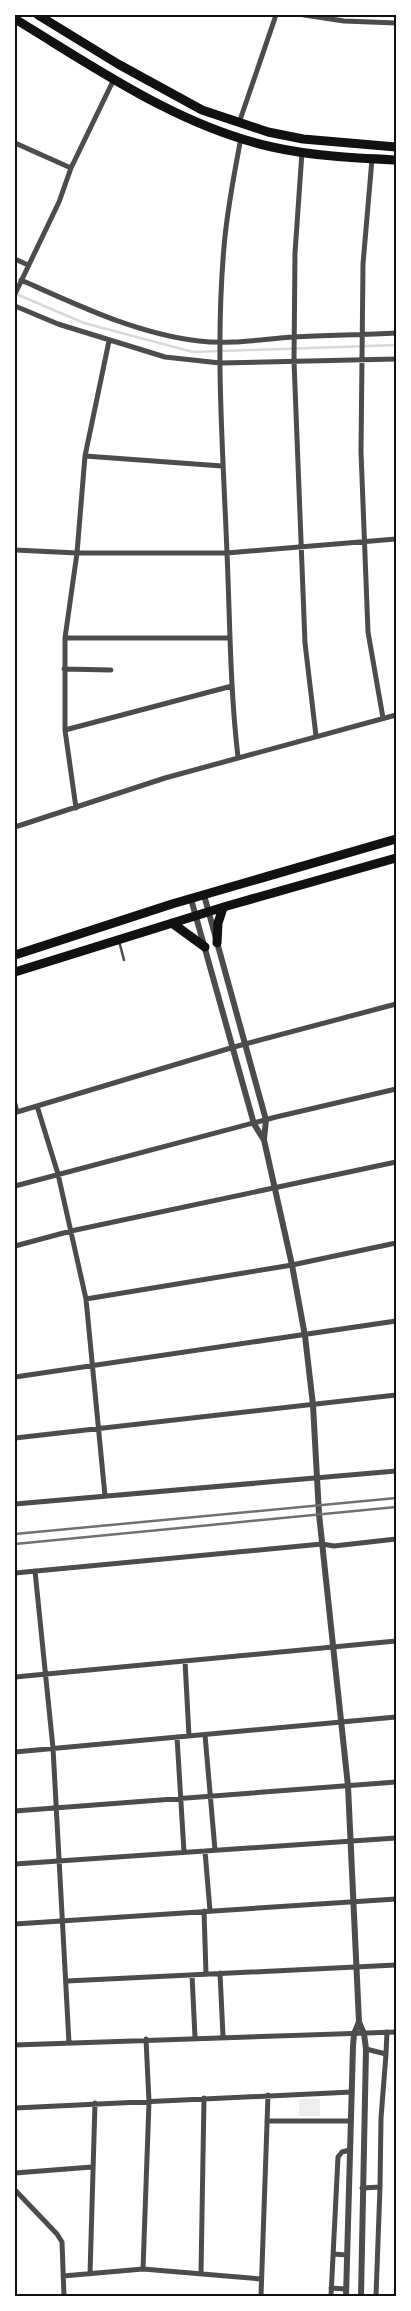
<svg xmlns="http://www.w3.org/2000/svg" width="411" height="2311" viewBox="0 0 411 2311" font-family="'Fira Sans Condensed',sans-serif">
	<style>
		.green { fill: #eee }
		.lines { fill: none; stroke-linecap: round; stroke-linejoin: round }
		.stream { stroke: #d9d9d9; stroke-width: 2.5 }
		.service { stroke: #4c4c4c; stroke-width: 2.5 }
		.minor { stroke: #4c4c4c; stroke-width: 5 }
		.tertiary { stroke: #4c4c4c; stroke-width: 6 }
		.trunk { stroke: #111; stroke-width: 9 }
		.rail { stroke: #707070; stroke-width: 2.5 }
		.neatline { fill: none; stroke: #111; stroke-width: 2 }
	</style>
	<rect width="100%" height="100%" fill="#fff"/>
	<path class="green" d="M299,2099H320V2116H299Z"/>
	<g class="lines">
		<path class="stream" d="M16,294L84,323L193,352L396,345"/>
		<path class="service" d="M119,941L124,960"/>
		<path class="minor" d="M304,15L344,21L396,23
			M239,123L276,15
			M15,143L71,168
			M302,152L295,253L294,361L305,643L316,736
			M372,159L363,264L361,452L368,632L383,718
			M15,259L28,265
			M21,280C77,305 137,334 199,341C230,345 263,339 294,337C328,335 362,335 396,333
			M15,294L59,202L71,168L114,79
			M15,306L58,324L165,357L220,363L396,359
			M85,456L222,466
			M15,550L77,553H227L396,539
			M65,638H230
			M64,669L111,670
			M65,730L232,686
			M238,757C230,689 230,621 227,553C223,451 215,349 224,247C227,210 234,174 241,138
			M76,808L65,730V638L77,553L85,456L109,341
			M15,827L165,778L396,715
			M15,1104L17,1112L37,1106L58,1174L86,1299L105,1496
			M37,1106L234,1047L396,1004
			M15,1186L276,1117L396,1089
			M15,1246L71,1231L396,1162
			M86,1299L292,1265L396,1243
			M15,1377L396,1321
			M15,1438L396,1395
			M15,1504L396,1471
			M35,1571L53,1748L69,2043
			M15,1573L322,1544L334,1546L396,1539
			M185,1661L189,1736
			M15,1677L396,1641
			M205,1735L215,1850
			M177,1737L184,1852
			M15,1752L396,1717
			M15,1811L396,1782
			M205,1851L210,1911
			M15,1864L396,1838
			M204,1911L206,1974
			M15,1924L396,1899
			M220,1973L223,2036
			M192,1975L195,2037
			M67,1981L396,1965
			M15,2045L396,2032
			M386,2054L387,2032
			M15,2108L352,2092
			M267,2121H351
			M15,2173L92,2167
			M362,2188L380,2187L381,2118L386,2054L366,2049
			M15,2190L57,2234L62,2242L64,2296
			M333,2254L347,2255
			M143,2269L149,2102L146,2039
			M201,2273L204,2098
			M90,2274L95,2103
			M63,2276L143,2269L261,2279
			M331,2288L346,2289
			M261,2296L268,2095
			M331,2296L338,2157L342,2152L350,2150
			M376,2296L380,2187"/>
		<path class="tertiary" d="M204,895L266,1120L264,1139
			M191,899L254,1124L264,1140L292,1265L305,1336L313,1405L319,1514L348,1786L359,2022L364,2034L366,2049L361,2296
			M346,2296L353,2046L354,2034L359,2022"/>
		<path class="trunk" d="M38,15L118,64L202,110L268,132L303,139L396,147
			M15,19C96,68 178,126 272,147C312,156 355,158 396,160
			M172,923L205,947
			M217,943L218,923L223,908
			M15,955L172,904L396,839
			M15,972L227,906L396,858"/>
		<path class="rail" d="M15,1534L396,1498
			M15,1544L396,1507"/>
	</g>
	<rect width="411" height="2311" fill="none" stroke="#ffffff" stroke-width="32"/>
	<rect x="16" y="16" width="379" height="2279" class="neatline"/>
</svg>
